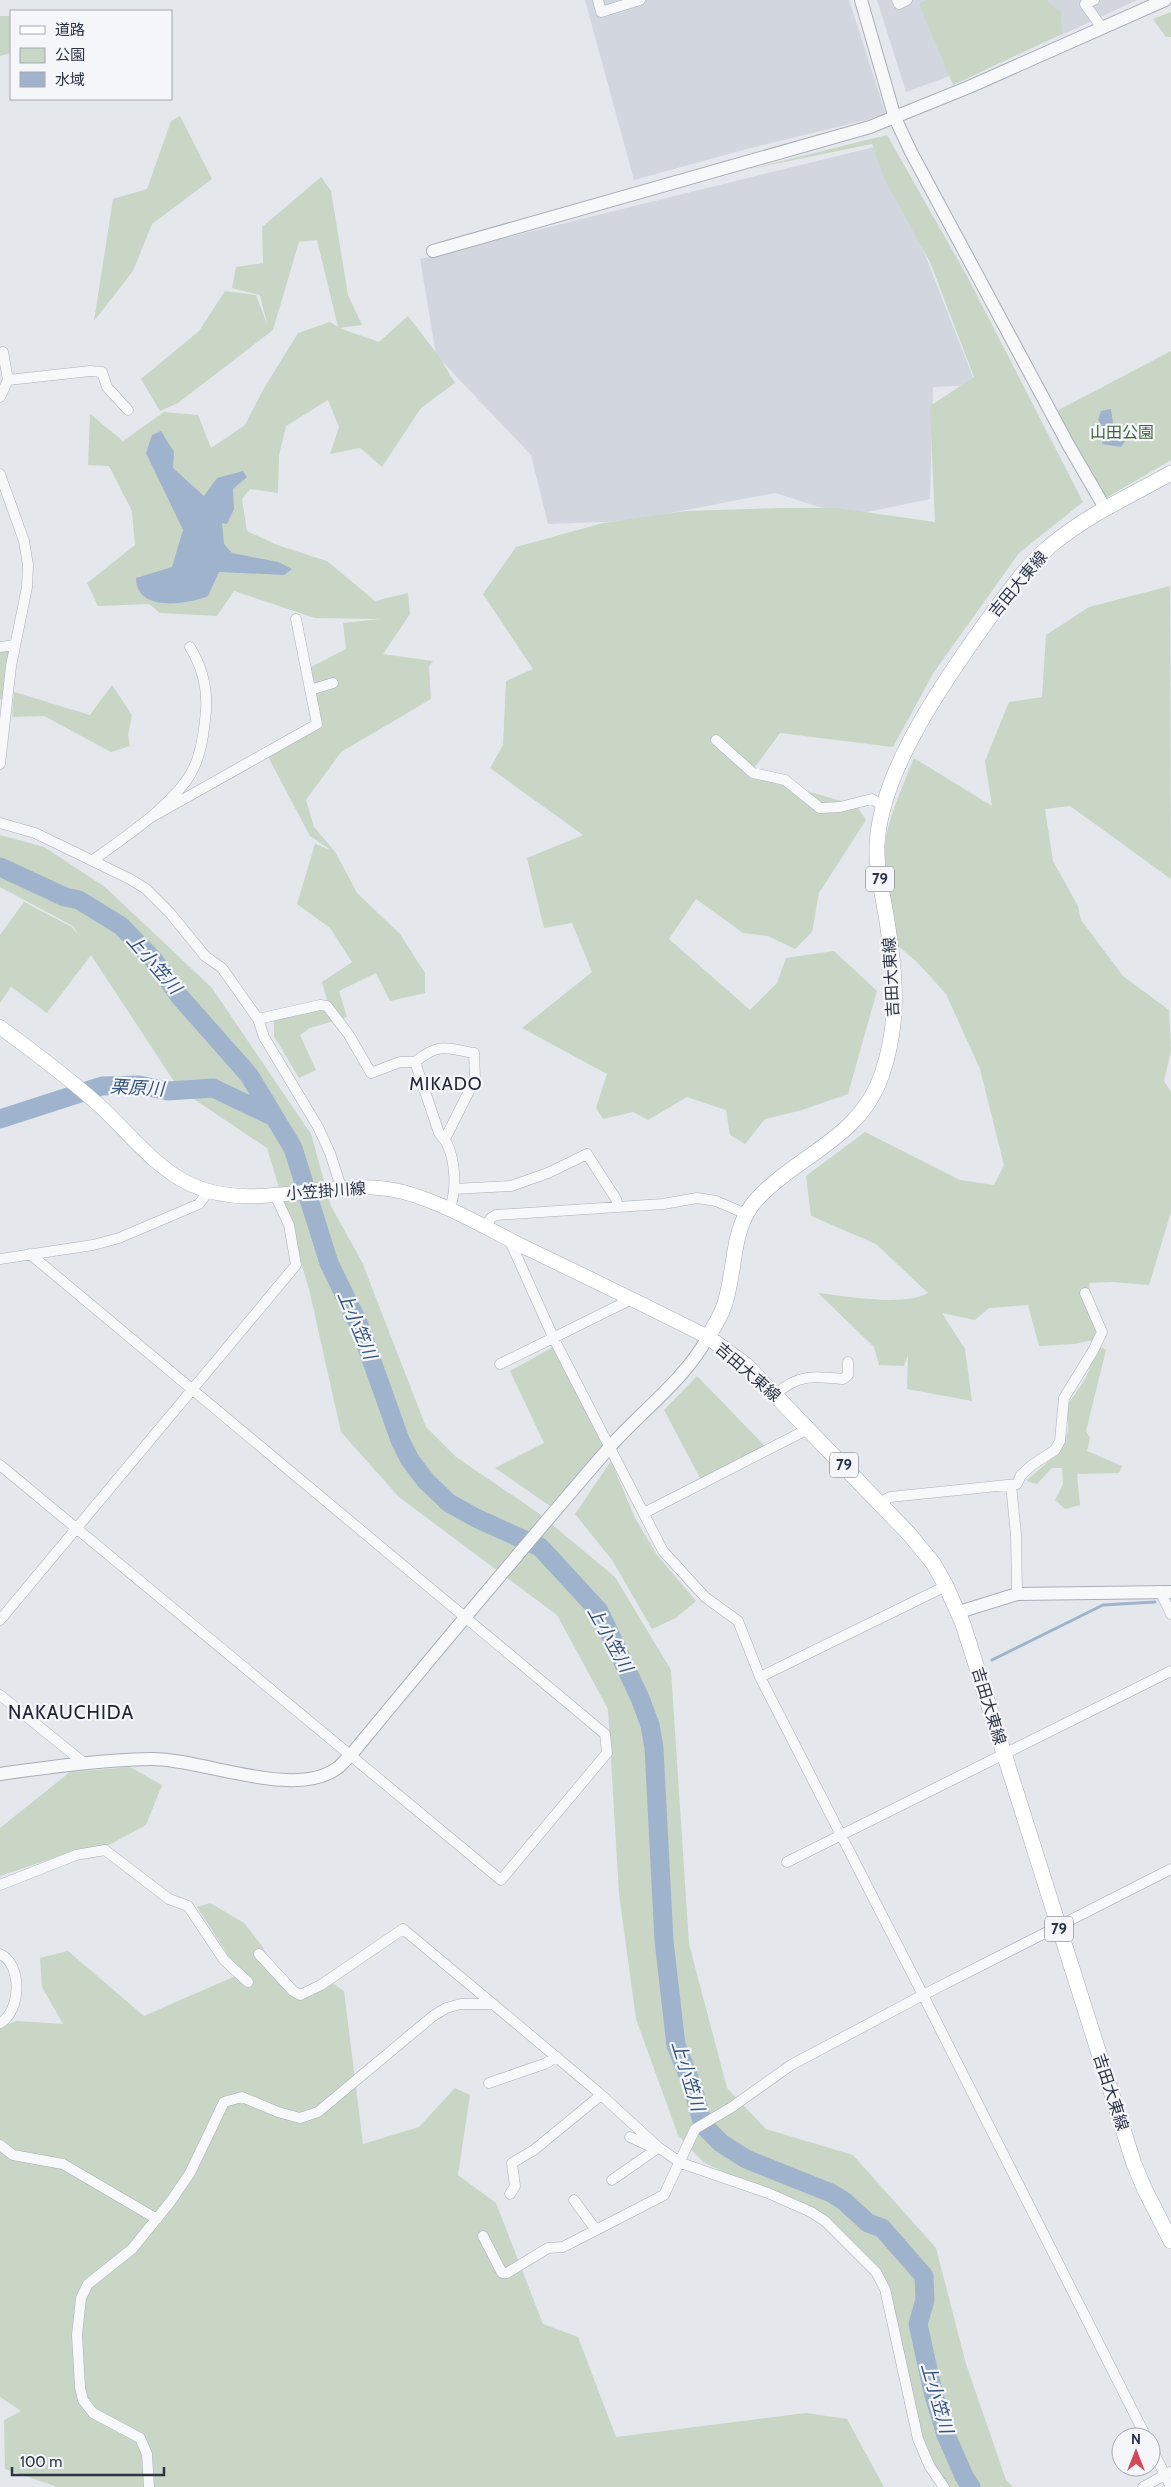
<svg xmlns="http://www.w3.org/2000/svg" width="1171" height="2487" viewBox="0 0 1171 2487" font-family="Cabin,'Noto Sans JP',sans-serif">
	<style>
		.built { fill: #d2d6de }
		.green { fill: #c9d6c5 }
		.water { fill: #9fb4cc }
		.lines { fill: none; stroke-linecap: round; stroke-linejoin: round }
		.stream { stroke: #9fb4cc; stroke-width: 3 }
		.river { stroke: #9fb4cc; stroke-width: 19 }
		.minor-casing { stroke: #a9aeb7; stroke-width: 11 }
		.tertiary-casing { stroke: #a9aeb7; stroke-width: 14 }
		.secondary-casing { stroke: #a9aeb7; stroke-width: 15 }
		.primary-casing { stroke: #a3abb8; stroke-width: 16 }
		.minor { stroke: #f7f8fa; stroke-width: 10 }
		.tertiary { stroke: #f7f8fa; stroke-width: 12 }
		.secondary { stroke: #fff; stroke-width: 14 }
		.primary { stroke: #fff; stroke-width: 15 }
		.labels { text-anchor: middle; dominant-baseline: central; stroke-width: 4.5; stroke-linejoin: round; paint-order: stroke }
		.shield { fill: #f4f6f9; stroke: #676e7b; stroke-width: 1 }
		.shield-label { font-size: 15px; font-weight: bold; fill: #2b3445 }
		.park-label { font-size: 16px; fill: #3f6138; stroke: #f4f6f9 }
		.street-label { font-size: 16px; fill: #2b3445; stroke: #f4f6f9 }
		.water-label { font-size: 18px; font-style: italic; fill: #34527a; stroke: #f4f6f9 }
		.neighbourhood-label { font-size: 18px; letter-spacing: 1px; fill: #1d2536; stroke: #f4f6f9 }
		.quarter-label { font-size: 19px; letter-spacing: 1px; fill: #1d2536; stroke: #f4f6f9 }
	</style>
	<rect width="100%" height="100%" fill="#e4e7ec"/>
	<path class="built" d="M585,0H849L886,115L743,150L634,180Z
		M877,0H1137L1064,34L906,92Z
		M882,145L976,385L933,387L930,499L848,516L775,493L629,521L548,524L531,455L436,355L420,259Z"/>
	<path class="green" d="M927,0H1046L1061,12L1062,34L953,85L919,4Z
		M1171,12V37H1166L1153,19Z
		M0,16H11V53L0,56Z
		M180,116L212,179L152,224L133,271L94,321L113,199L147,189L171,121Z
		M887,135L967,276L1083,502L1019,553L934,672L893,747L780,733L749,775L856,805L866,820L819,893L812,932L795,949L768,936L743,933L696,899L669,939L750,1010L777,983L786,958L834,951L877,991L848,1094L802,1110L765,1119L745,1144L730,1135L726,1110L687,1097L648,1120L633,1112L603,1119L596,1108L607,1074L522,1028L592,972L572,923L544,928L527,858L583,835L490,768L503,745L506,681L533,669L483,594L516,547L603,523L686,511L780,508H836L935,522L930,406L974,377L930,262L885,180L872,144L750,169Z
		M321,177L331,191L348,295L362,325L339,328L379,342L408,316L438,355L455,383L421,408L382,467L360,448L330,454L339,427L328,400L286,426L279,455L278,493L250,489L242,499L247,531L277,545L327,561L375,601L408,593L410,614L383,654L433,661L429,666L431,699L341,752L306,800L314,827L336,853L357,893L400,934L425,973V993L390,1001L376,973L339,991L347,1017L310,1028L300,1035L316,1070L299,1078L274,1036V1021L322,1007L327,1000L322,982L352,962L330,928L297,904L315,844L331,850L310,836L266,753L311,724L303,671L346,649L343,623L380,619L315,618L234,591L217,616L160,613L149,604L98,606L87,583L135,545L132,511L109,466L88,465L90,414L123,441L164,412L198,415L211,448L245,425L263,390L298,333L330,322L338,327L317,240L299,242L273,330L178,403L160,411L141,379L199,331L225,291L256,295L267,324L260,295L232,288L236,267L263,263L262,227Z
		M1171,351V460L1106,498L1053,413Z
		M1170,586L1171,879L1070,806L1045,809L1053,861L1078,906L1081,920L1123,976L1169,1010L1171,1051L1164,1081L1171,1092V1212L1149,1285L1112,1282L1089,1283L1098,1339L1074,1344L1039,1346L1028,1305L989,1308L975,1320L942,1313L965,1349L972,1401L907,1389L908,1355L904,1366L879,1365L874,1347L818,1293C847,1296 902,1307 928,1293L876,1244L811,1216L806,1176L865,1132L960,1180L994,1185L1004,1165L980,1069L946,994L917,962L897,945C892,911 881,872 886,838C891,810 904,784 914,758L992,806L985,761L1009,702L1042,697L1046,635L1089,607Z
		M14,643L4,701L0,699V647Z
		M112,685L132,715L128,735L130,746L111,752L44,716L12,717L14,692L90,715Z
		M0,835L44,847L105,887L212,988L311,1134L331,1206L362,1262L426,1427L456,1457L537,1512L615,1577L671,1670L689,1944L727,2088L766,2129L853,2155L936,2248L966,2364L1006,2480L1013,2487H944L930,2467L909,2400L884,2278L820,2218L703,2162L678,2135L636,2019L619,1894L608,1709L557,1615L399,1497L341,1432L309,1289L267,1148L179,1089L91,955L47,1013L11,987L0,1003V935L24,902L72,927L79,936L73,926L0,887Z
		M1098,1345L1106,1350L1086,1431L1090,1438L1087,1451L1122,1466L1119,1473L1077,1474L1080,1505L1065,1509L1055,1500L1063,1484L1062,1468H1052L1037,1484L1026,1481L1060,1451L1068,1432V1404L1086,1378Z
		M553,1347L605,1445L550,1506L495,1468L544,1443L510,1371Z
		M697,1376L765,1446L700,1478L664,1410Z
		M611,1461L635,1518L657,1555L696,1601L676,1618L652,1629L612,1560L575,1514Z
		M130,1767L162,1785L146,1825L105,1847L80,1849L0,1876V1828L70,1772Z
		M210,1903L244,1923L262,1946L282,1986L296,1999L312,1996L331,1982L344,1991L363,2144L419,2127L455,2088L470,2095L458,2175L496,2203L543,2324L578,2337L616,2437L806,2413L847,2419L884,2487H57L5,2469L4,2420L21,2411L0,2397V2027L17,2021L63,2024L42,1987L40,1958L68,1951L144,2016L240,1974L197,1907Z"/>
	<path class="water" d="M1111,409L1113,423L1126,440L1121,447L1102,444L1103,428L1098,420L1101,411Z
		M161,431L174,452L173,468L204,496L217,478L243,471L247,477L233,489L234,509L227,524L222,523L224,544L232,553L278,562L292,569L284,575L219,572L208,596C186,605 136,612 136,578L172,567L183,530L146,453L152,435Z"/>
	<g class="lines">
		<path class="stream" d="M992,1660L1103,1605L1155,1602"/>
		<path class="river" d="M0,867L65,897L79,900L121,926L153,959L180,997L249,1075L293,1148L329,1263L359,1325L400,1440L410,1460L426,1481L449,1503L476,1518L540,1547L599,1611L640,1698L650,1725L654,1748L664,1941L676,2045L693,2088L703,2125L721,2143L746,2159L831,2193L844,2201L868,2223L882,2228L924,2276L925,2300L918,2324L933,2392L946,2435L964,2476L971,2487
			M0,1119L102,1086L139,1085L168,1091L213,1088L272,1116"/>
		<g class="minor-casing">
			<path id="minor" d="M598,0L601,12L640,0
				M897,0L899,4L907,0
				M1094,0L1085,4L1102,28
				M8,380L90,371L102,372L107,387L128,410
				M0,397L8,380L3,352
				M0,474L24,541L28,565L27,587L11,666L0,764
				M0,647L15,645
				M310,690L333,683
				M716,740L753,773L785,780L820,808L840,807L872,799L883,806
				M150,818L317,724L296,619
				M0,823L35,833L130,879L146,889L170,913L205,956L222,968L258,1019L264,1037L318,1127L330,1153L341,1187
				M93,860C124,838 170,807 190,775C200,758 203,739 205,720C209,693 204,670 190,647
				M258,1019L320,1005L327,1006L349,1035L371,1073L400,1062H415L439,1133C456,1149 458,1189 449,1210
				M415,1062C440,1042 445,1048 474,1053L475,1079L445,1139
				M454,1189L511,1186L548,1173L587,1154L616,1199L618,1206
				M485,1227L491,1218L496,1215L663,1204L697,1198L716,1201L746,1214
				M509,1239L554,1339L663,1551L705,1597L738,1621L760,1677L923,1995L1146,2437
				M0,1259L93,1245L119,1238L199,1204L208,1192
				M500,1364L632,1299
				M776,1394C798,1374 815,1376 843,1379L848,1375V1362
				M0,1465L501,1880L607,1753L605,1734L30,1254
				M1011,1485L1016,1535L1017,1594
				M880,1503L890,1497L1017,1484L1021,1475L1032,1465L1055,1450L1060,1441L1064,1398L1093,1351L1102,1332L1085,1293
				M644,1513L808,1429
				M1160,1591L1171,1614
				M0,1620L296,1265L289,1225L275,1195
				M760,1677L946,1586
				M0,1695L84,1763
				M787,1862L1171,1671
				M0,1885L76,1855L105,1850L169,1899L188,1906L224,1960L248,1982
				M0,1954C23,1964 21,2012 0,2023
				M259,1954L293,1991L300,1995L321,1985L403,1929L493,2004
				M489,2083L544,2064L557,2057
				M630,2137L656,2149
				M0,2145L13,2155L63,2164L157,2219
				M612,2180L655,2150
				M510,2194L515,2186L512,2163L534,2150L601,2095
				M574,2200L596,2230
				M483,2236L502,2273H507L548,2248L563,2247L664,2195L695,2129L732,2107L791,2065L923,1995L1171,1869
				M1151,2447L1171,2487
				M149,2487L147,2454L140,2438L93,2413L83,2400L80,2387L77,2335L81,2298L88,2284L132,2249L171,2201L190,2173L224,2102L242,2097L278,2112L300,2118L318,2112L433,2016L446,2008L461,2004H493L598,2092L658,2147L681,2163L768,2193L811,2212L825,2221L876,2272L885,2289L918,2439L930,2467L944,2487
				M1143,2487L1170,2472"/>
		</g>
		<g class="tertiary-casing">
			<path id="tertiary" d="M861,0L895,118L911,152L1069,446L1105,508
				M433,251L870,127L969,87L1165,0
				M959,1612L1017,1594L1171,1592
				M0,1774C51,1767 101,1760 152,1759C203,1759 293,1799 336,1769C341,1766 345,1760 350,1756C435,1653 520,1551 608,1449C640,1412 684,1381 708,1337"/>
		</g>
		<g class="secondary-casing">
			<path id="secondary" d="M0,1027C34,1052 69,1078 101,1107C129,1133 156,1169 192,1185C258,1215 334,1174 403,1192C444,1203 483,1226 520,1245C583,1275 646,1306 708,1337"/>
		</g>
		<g class="primary-casing">
			<path id="primary" d="M1171,473C1130,496 1085,516 1049,547C1024,568 1001,602 982,628C940,687 874,782 877,855C878,880 885,904 888,928C896,980 899,1024 882,1074C861,1138 799,1154 757,1199C729,1229 737,1273 723,1309C719,1319 713,1328 708,1337L746,1365L910,1535L933,1563L946,1586L963,1624L1134,2164L1145,2190L1171,2241"/>
		</g>
		<use href="#minor" class="minor"/>
		<use href="#tertiary" class="tertiary"/>
		<use href="#secondary" class="secondary"/>
		<use href="#primary" class="primary"/>
	</g>
	<g class="labels">
		<g class="shield">
			<rect x="866" y="866.5" width="28" height="25" rx="4"/>
			<rect x="830" y="1452.5" width="28" height="25" rx="4"/>
			<rect x="1045" y="1916.5" width="28" height="25" rx="4"/>
		</g>
		<g class="shield-label">
			<text x="880" y="879">79</text>
			<text x="844" y="1465">79</text>
			<text x="1059" y="1929">79</text>
		</g>
		<g class="park-label">
			<text x="1122" y="432">山田公園</text>
		</g>
		<g class="street-label">
			<text transform="translate(1018 584) rotate(-50)">吉田大東線</text>
			<text transform="translate(891 977) rotate(-93)">吉田大東線</text>
			<text transform="translate(326 1191) rotate(-4)">小笠掛川線</text>
			<text transform="translate(748 1372) rotate(41)">吉田大東線</text>
			<text transform="translate(989 1706) rotate(73)">吉田大東線</text>
			<text transform="translate(1111 2092) rotate(72)">吉田大東線</text>
		</g>
		<g class="water-label">
			<text transform="translate(154 964) rotate(49)">上小笠川</text>
			<text transform="translate(137 1088) rotate(3)">栗原川</text>
			<text transform="translate(357 1325) rotate(67)">上小笠川</text>
			<text transform="translate(610 1639) rotate(61)">上小笠川</text>
			<text transform="translate(688 2076) rotate(73)">上小笠川</text>
			<text transform="translate(937 2398) rotate(74)">上小笠川</text>
		</g>
		<g class="neighbourhood-label">
			<text x="446" y="1084">MIKADO</text>
		</g>
		<g class="quarter-label">
			<text x="71" y="1712">NAKAUCHIDA</text>
		</g>
	</g>
	<rect x="10" y="10" width="162" height="90" fill="#f4f6f9" stroke="#a4a8b1"/>
	<rect x="20" y="26" width="25" height="8" fill="#ffffff" stroke="#a4a8b1"/>
	<text x="55" y="35" font-size="15" fill="#2b3445">道路</text>
	<rect x="20" y="48" width="25" height="15" fill="#c9d6c5" stroke="#a4a8b1"/>
	<text x="55" y="60" font-size="15" fill="#2b3445">公園</text>
	<rect x="20" y="72" width="25" height="15" fill="#9fb4cc" stroke="#a4a8b1"/>
	<text x="55" y="85" font-size="15" fill="#2b3445">水域</text>
	<g transform="translate(1136 2452)"><circle r="24" fill="#f4f6f9" stroke="#a4a8b1"/>
	<path d="M0-4L9 19L0 12L-9 19Z" fill="#d1495b"/>
	<text y="-8" font-size="14" font-weight="bold" text-anchor="middle" fill="#2b3445">N</text>
	</g>
	<path d="M12 2467v8h152v-8" fill="none" stroke="#2b3445" stroke-width="2.5"/>
	<text x="20" y="2467" font-size="15" fill="#2b3445" stroke="#f4f6f9" stroke-width="4" paint-order="stroke">100 m</text>
</svg>
